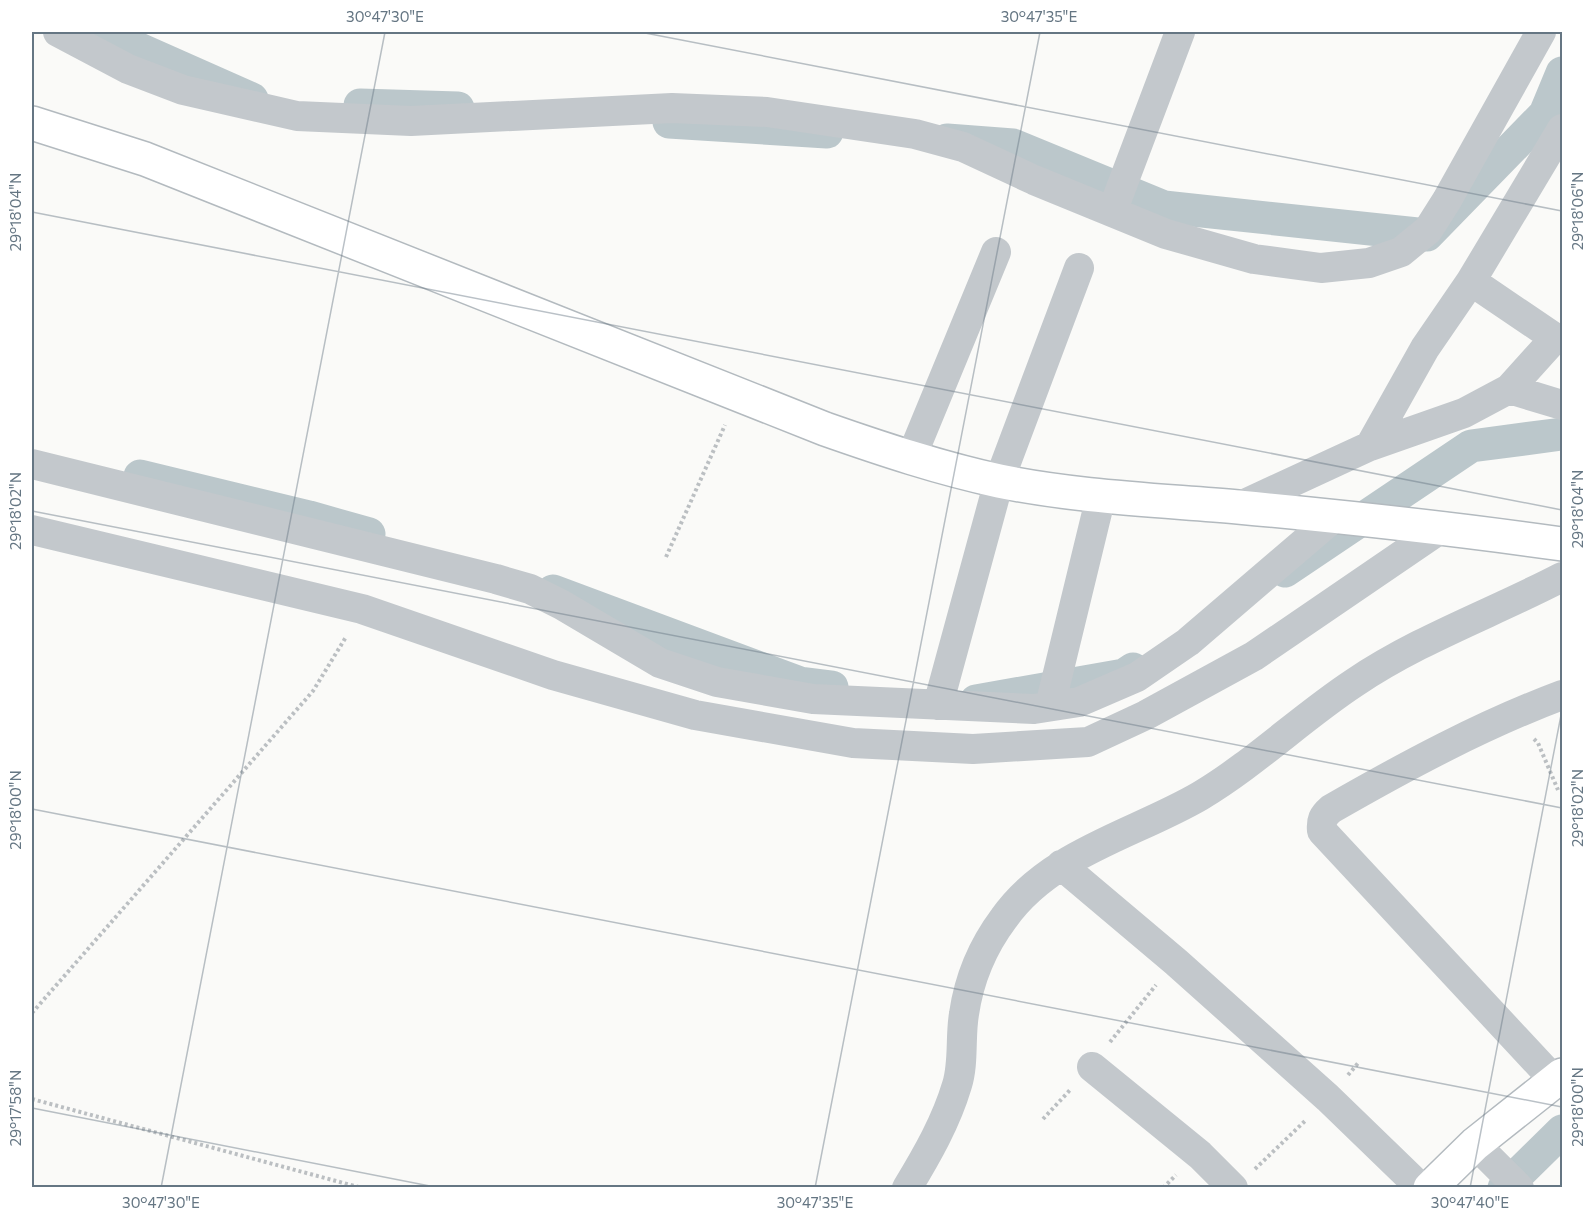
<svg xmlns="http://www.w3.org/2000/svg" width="1594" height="1219" viewBox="0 0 1594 1219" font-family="Commissioner,sans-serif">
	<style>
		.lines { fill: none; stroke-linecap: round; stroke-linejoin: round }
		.canal { stroke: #bbc7cb; stroke-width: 33 }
		.secondary-casing { stroke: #b3babf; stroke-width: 36 }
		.path { stroke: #bbbfc2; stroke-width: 4; stroke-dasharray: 3 3; stroke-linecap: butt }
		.street { stroke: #c3c8cc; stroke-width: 30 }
		.secondary { stroke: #fff; stroke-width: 33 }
		.ticks { fill: none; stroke: #657683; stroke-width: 1.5; stroke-opacity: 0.45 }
		.neatline { fill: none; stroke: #657683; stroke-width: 2 }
		.ticks-label { font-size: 15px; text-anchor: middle; fill: #657683 }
	</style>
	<rect width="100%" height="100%" fill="#fafaf8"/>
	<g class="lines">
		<path class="canal" d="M101,32L252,99
			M360,105L458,108
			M669,122L827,132
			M947,140L1013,145L1164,207L1427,235L1545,114L1562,73
			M140,476L309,517L369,534
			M1285,571L1471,446L1562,434
			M553,591L800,683L832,687
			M976,701L1124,675L1133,669
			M1504,1188L1562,1131"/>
		<g class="secondary-casing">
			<path id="secondary" d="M32,123L145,159L825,429C882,449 939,468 999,481C1077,497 1158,500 1238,507C1346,517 1455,529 1562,544
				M1430,1188L1475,1144L1562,1075"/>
		</g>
		<path class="path" d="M666,557L725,425
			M1534,739L1538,743L1558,790
			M32,1013L313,691L346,637
			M1110,1042L1156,985
			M1348,1075L1359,1062
			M32,1099L362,1188
			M1043,1119L1071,1089
			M1255,1169L1306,1120
			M1163,1188L1176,1175"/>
		<path class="street" d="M58,32L128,69L183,90L297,116L411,121L672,108L767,112L915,134L963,147L1034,180L1166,234L1254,259L1321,268L1369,263L1401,252L1428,230L1447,200L1541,32
			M1112,212L1180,32
			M1509,389L1562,405
			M1370,446L1425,348L1471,281L1562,129
			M911,458L996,252
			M32,464L496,579L530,589L562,605L660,663L717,682L813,699L1034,709L1079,702L1137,677L1188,642L1334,517
			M1238,507L1370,446L1464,413L1509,389L1555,338L1471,281
			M32,530L362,609L553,675L695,715L853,743L973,749L1088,742L1146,715L1254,656L1443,527
			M938,705L999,481L1079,268
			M1050,706L1101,496
			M1061,865L1176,962L1328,1098L1421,1188
			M1092,1067L1200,1155L1233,1188
			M1555,1081L1322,831C1321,820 1323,816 1331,809C1406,766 1482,725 1562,695
			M1475,1144L1519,1188
			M907,1188C927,1155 946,1122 957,1085C964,1063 960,1037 964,1014C969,979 983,946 1004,918C1050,853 1135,834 1200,796C1255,763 1301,718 1354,683C1419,639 1493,613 1562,577"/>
		<use href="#secondary" class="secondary"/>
	</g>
	<path class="ticks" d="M640,32L1562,211M32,212L1562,510M32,511L1562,808M32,809L1562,1107M32,1108L440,1188M161,1188L385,32M815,1188L1040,32M1470,1188L1562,710"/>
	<rect width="1594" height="1219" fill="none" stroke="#ffffff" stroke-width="66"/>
	<rect x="33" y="33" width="1528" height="1153" class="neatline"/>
	<g class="ticks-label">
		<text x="385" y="22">30°47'30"E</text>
		<text x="1039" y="22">30°47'35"E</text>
		<text transform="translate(1578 211) rotate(-90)" y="5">29°18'06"N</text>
		<text transform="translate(16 212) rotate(-90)" y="5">29°18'04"N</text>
		<text transform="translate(1578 509) rotate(-90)" y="5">29°18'04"N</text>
		<text transform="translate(16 511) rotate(-90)" y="5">29°18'02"N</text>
		<text transform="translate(1578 808) rotate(-90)" y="5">29°18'02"N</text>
		<text transform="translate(16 810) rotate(-90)" y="5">29°18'00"N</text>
		<text transform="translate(1578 1107) rotate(-90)" y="5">29°18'00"N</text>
		<text transform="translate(16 1108) rotate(-90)" y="5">29°17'58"N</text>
		<text x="161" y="1208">30°47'30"E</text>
		<text x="815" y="1208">30°47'35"E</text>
		<text x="1470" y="1208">30°47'40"E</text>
	</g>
</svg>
